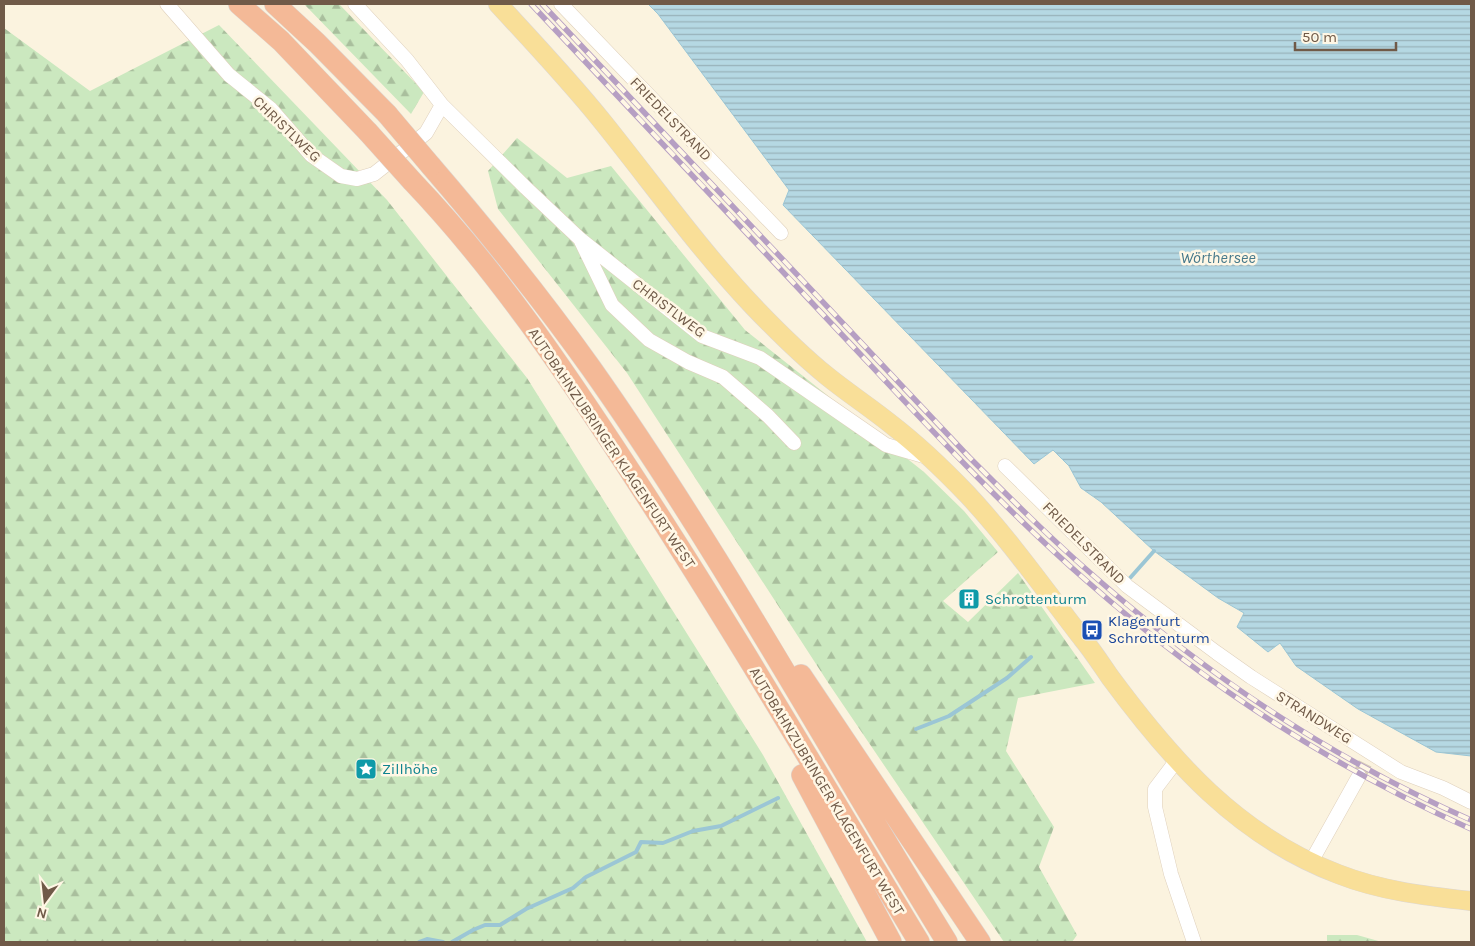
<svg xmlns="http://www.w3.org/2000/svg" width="1475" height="946" viewBox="0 0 1475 946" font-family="Karla,sans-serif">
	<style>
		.forest { fill: url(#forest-firs) }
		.water { fill: url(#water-rules); stroke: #9bc6d5 }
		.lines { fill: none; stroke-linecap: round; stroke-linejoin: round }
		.stream { stroke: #9bc6d5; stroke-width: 4 }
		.minor-tunnel { stroke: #d8cdb9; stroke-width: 14; stroke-dasharray: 14 7; stroke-linecap: butt }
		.minor-casing { stroke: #dfd0bc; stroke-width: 15 }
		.major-casing { stroke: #ddd7d3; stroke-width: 20 }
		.highway-casing { stroke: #ddd7d3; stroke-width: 22 }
		.minor { stroke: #fff; stroke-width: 14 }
		.major { stroke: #f9df98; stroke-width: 19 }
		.highway { stroke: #f4b997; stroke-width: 21 }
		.rail-casing { stroke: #b69fc3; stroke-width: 5.5 }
		.rail { stroke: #fff7e5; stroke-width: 4; stroke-dasharray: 11; stroke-linecap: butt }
		.highway-bridge-casing { stroke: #ddd7d3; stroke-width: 22; stroke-linecap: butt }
		.highway-bridge { stroke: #f4b997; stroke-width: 21 }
		.labels { text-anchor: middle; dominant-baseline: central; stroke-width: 5; stroke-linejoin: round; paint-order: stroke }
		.street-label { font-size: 15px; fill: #705a48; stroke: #fff7e5 }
		.culture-label { font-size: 15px; fill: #0d838f; stroke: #fff7e5; text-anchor: start }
		.transit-label { font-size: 15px; fill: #164399; stroke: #fff7e5; text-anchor: start }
		.water-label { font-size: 16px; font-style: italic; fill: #45788a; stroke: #fff7e5 }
	</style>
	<defs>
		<pattern id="forest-firs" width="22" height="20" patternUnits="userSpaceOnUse" patternTransform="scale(1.25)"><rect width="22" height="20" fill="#cbe8bf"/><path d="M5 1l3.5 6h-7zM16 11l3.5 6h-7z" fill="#a9bf9d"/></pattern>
		<pattern id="water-rules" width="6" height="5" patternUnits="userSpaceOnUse" patternTransform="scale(1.25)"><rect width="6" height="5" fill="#b5d8e3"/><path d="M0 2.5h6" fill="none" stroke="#98b2ba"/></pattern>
	</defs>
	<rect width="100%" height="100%" fill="#fbf3df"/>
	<path class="forest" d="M304,4H339L424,92L411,114Z
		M219,25L387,200L527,378L763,755L867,942H4V28L90,91Z
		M517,138L567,178L611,166L745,330L924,472L964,511L998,552L943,601L968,622L1018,573L1095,683L1018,698L1006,751L1054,827L1039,867L1077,935L1072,942H1004L829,684L627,373L498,209L488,171Z
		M1327,935H1357L1382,942H1327Z"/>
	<path class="water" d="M648,4H1471V756L1436,752L1358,709L1296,666L1280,643L1268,652L1237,627L1244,613L1218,598L1154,551L1101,502L1081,488L1069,466L1053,450L1034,464L783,205L789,190L658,14Z"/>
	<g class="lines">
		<path class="stream" d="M1130,578L1154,551
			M916,729L949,716L1007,678L1031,657
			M419,942L427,939L443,942
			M452,942L473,930L485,925H500L526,909L573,888L586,877L636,852L641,842L663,843L693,831L721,826L778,798"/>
		<path class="minor-tunnel" d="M1359,776L1370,753"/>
		<g class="minor-casing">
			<path id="minor" d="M167,4L229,75L271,109L311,155L341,176L357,179L374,174L426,133L442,105L407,60L355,4
				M561,4L781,233
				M442,105L526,188L580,239L702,336L760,358L886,445L927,457
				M581,241L612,305L649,340L688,362L723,377L768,416L794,443
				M1005,466L1127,586L1217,653L1251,677L1401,772L1443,788L1471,802
				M1177,760L1155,789V807L1171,874L1194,942
				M1311,862L1359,776"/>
		</g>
		<g class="major-casing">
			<path id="major" d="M498,4C533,42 569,80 602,121C652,183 698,248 753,306C776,330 801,355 827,376C848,393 871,408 892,425C919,446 944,470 967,494C1009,539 1045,590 1082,638C1092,650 1101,664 1110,677C1172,761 1238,836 1338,874C1381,891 1426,896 1471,901"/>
		</g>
		<g class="highway-casing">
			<path id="highway" d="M239,4L281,41L368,132
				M275,4L317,43L387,114
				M431,166C487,231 541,298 591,368C721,552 829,751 947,942
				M412,181C496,269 564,370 630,471C731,625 824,785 919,942
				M801,675L980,942
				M802,775L891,942"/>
		</g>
		<use href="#minor" class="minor"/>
		<use href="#major" class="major"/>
		<use href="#highway" class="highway"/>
		<g class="rail-casing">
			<path id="rail" d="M531,4C631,110 731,216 830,322C914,411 997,503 1089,583C1203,683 1332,767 1471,829
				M542,4L969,457C1010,498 1051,539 1095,577C1207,675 1334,760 1471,820"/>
		</g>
		<use href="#rail" class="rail"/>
		<g class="highway-bridge-casing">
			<path id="highway-bridge" d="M387,114L431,166
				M368,132L412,181"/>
		</g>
		<use href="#highway-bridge" class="highway-bridge"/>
	</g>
	<defs>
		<g id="building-square" transform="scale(1.125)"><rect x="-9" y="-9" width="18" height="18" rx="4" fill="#0f9aa8" stroke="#fff7e5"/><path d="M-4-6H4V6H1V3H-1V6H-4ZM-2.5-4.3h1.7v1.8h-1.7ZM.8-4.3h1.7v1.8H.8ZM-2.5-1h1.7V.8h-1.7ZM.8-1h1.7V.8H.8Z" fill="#fff"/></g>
		<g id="bus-square" transform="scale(1.125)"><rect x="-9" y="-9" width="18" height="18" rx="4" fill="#1a4fb4" stroke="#fff7e5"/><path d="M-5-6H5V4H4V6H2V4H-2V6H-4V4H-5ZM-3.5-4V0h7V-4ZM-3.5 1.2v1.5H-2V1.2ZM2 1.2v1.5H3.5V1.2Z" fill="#fff"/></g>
		<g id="sight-square" transform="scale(1.125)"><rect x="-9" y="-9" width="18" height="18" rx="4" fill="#0f9aa8" stroke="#fff7e5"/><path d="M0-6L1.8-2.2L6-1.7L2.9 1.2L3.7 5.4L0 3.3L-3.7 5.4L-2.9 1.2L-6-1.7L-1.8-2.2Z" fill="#fff"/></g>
	</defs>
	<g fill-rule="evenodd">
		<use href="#building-square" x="969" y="599"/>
		<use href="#bus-square" x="1092" y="630"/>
		<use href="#sight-square" x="366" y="769"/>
	</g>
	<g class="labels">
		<g class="street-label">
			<text transform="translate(671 119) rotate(46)">FRIEDELSTRAND</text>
			<text transform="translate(287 129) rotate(44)">CHRISTLWEG</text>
			<text transform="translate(669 308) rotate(37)">CHRISTLWEG</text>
			<text transform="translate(612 448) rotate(56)">AUTOBAHNZUBRINGER KLAGENFURT WEST</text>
			<text transform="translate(1084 543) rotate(45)">FRIEDELSTRAND</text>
			<text transform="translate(1314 717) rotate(32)">STRANDWEG</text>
			<text transform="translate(827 791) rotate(59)">AUTOBAHNZUBRINGER KLAGENFURT WEST</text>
		</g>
		<g class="culture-label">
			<text x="985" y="599">Schrottenturm</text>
			<text x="382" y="769">Zillhöhe</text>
		</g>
		<g class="transit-label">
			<text x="1108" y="621">Klagenfurt<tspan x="1108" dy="17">Schrottenturm</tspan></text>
		</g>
		<g class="water-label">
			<text x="1218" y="257">Wörthersee</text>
		</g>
	</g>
	<rect width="1475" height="946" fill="none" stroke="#705a48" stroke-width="10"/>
	<g transform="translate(45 901) rotate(195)" stroke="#fff7e5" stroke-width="4" paint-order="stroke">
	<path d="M0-4L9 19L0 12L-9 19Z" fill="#705a48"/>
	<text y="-8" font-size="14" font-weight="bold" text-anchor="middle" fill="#705a48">N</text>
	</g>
	<path d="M1295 42v8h101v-8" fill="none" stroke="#705a48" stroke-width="2.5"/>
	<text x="1302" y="42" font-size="15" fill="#705a48" stroke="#fff7e5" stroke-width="4" paint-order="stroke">50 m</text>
</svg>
